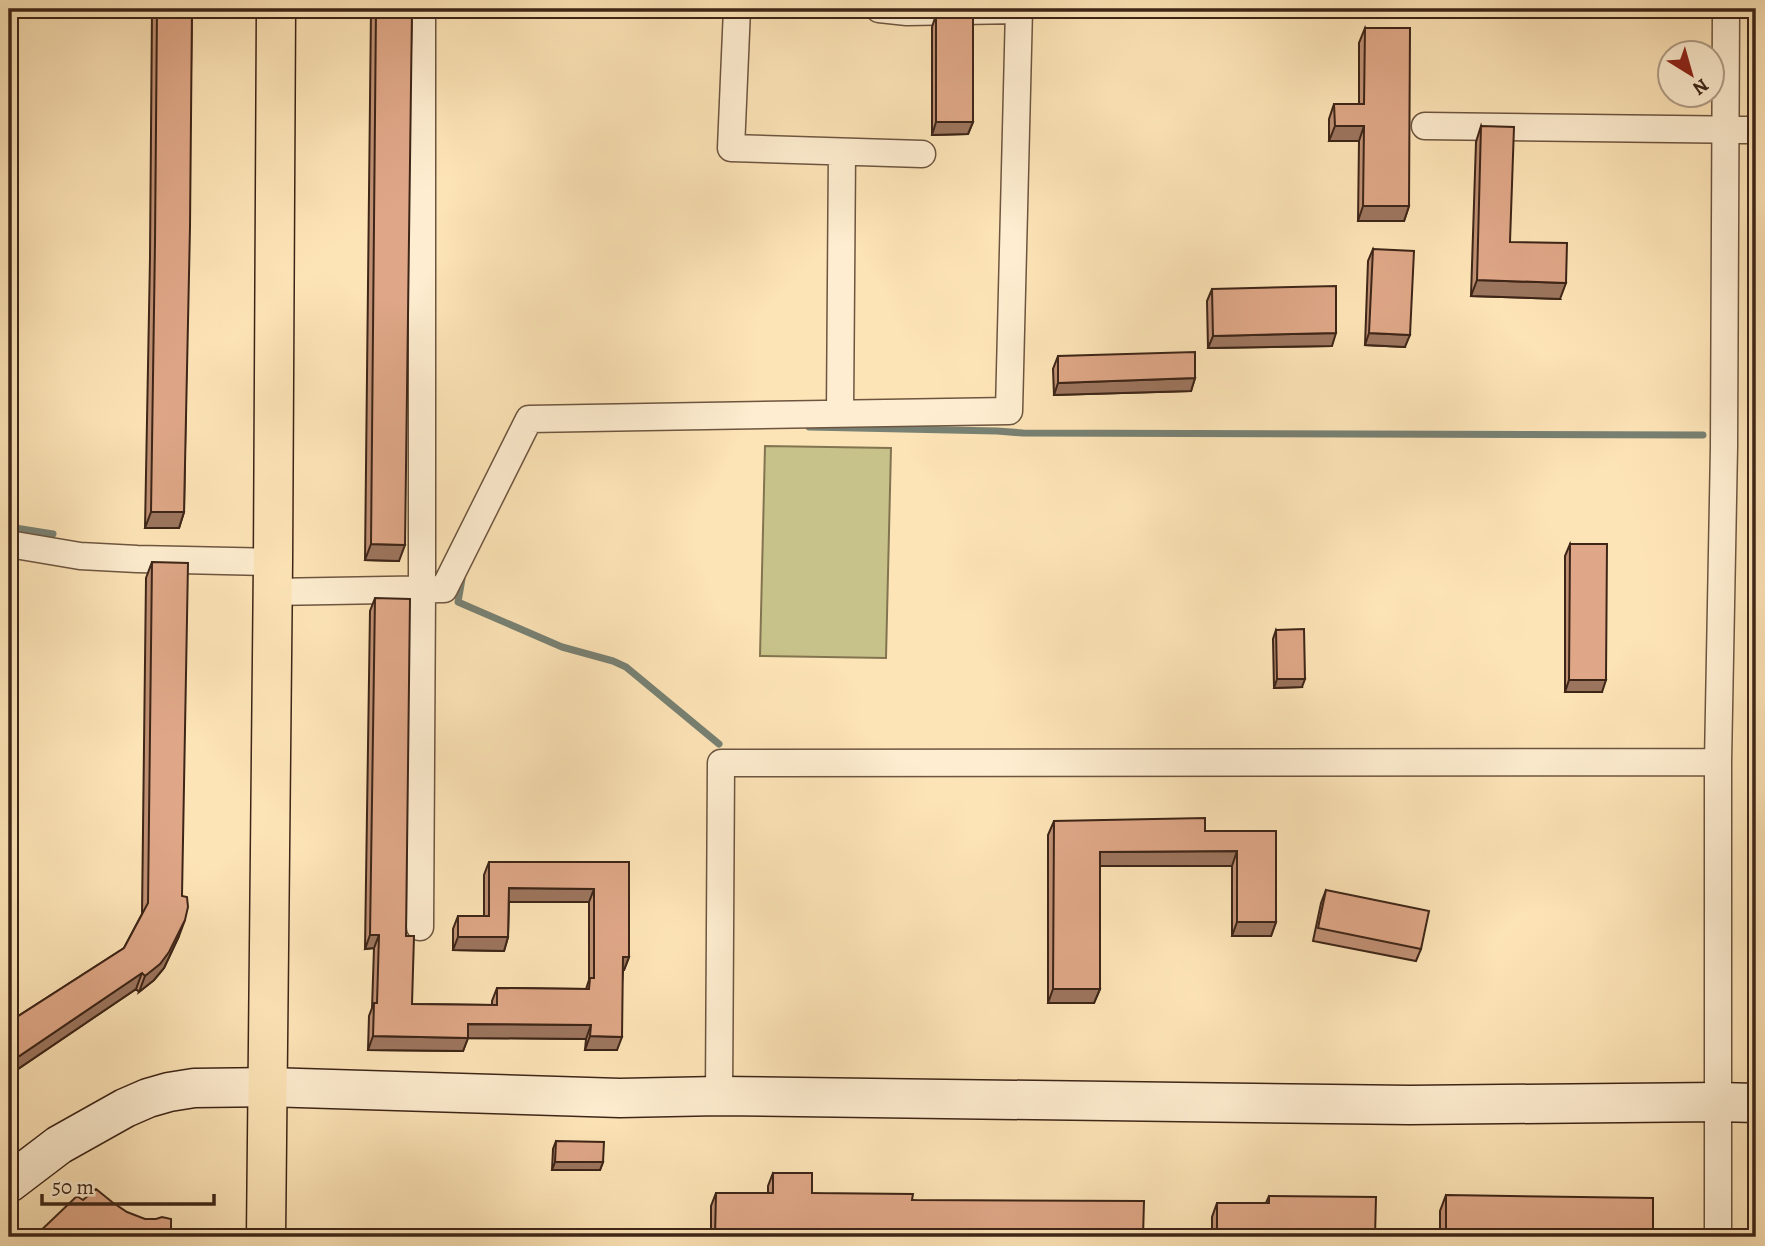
<svg xmlns="http://www.w3.org/2000/svg" width="1765" height="1246" viewBox="0 0 1765 1246" font-family="Alegreya,serif">
	<style>
		.green { fill: #c7c289; stroke: #827450; stroke-width: 2 }
		.lines { fill: none; stroke-linecap: round; stroke-linejoin: round }
		.stream { stroke: #788173; stroke-width: 7 }
		.street-casing { stroke: #6d553f; stroke-width: 29 }
		.secondary-casing { stroke: #3d2517; stroke-width: 41 }
		.highway-casing { stroke: #3d2517; stroke-width: 41 }
		.street { stroke: #feedd0; stroke-width: 26 }
		.secondary { stroke: #feedd0; stroke-width: 38 }
		.highway { stroke: #fde4b7; stroke-width: 38 }
		.wall { fill: #c09074; stroke: #3d2517; stroke-width: 2 }
		.shaded-wall { fill: #9c755e; stroke: #3d2517; stroke-width: 2 }
		.building { fill: #dfa787; stroke: #3d2517; stroke-width: 2 }
	</style>
	<rect width="100%" height="100%" fill="#fde4b7"/>
	<filter id="stains"><feTurbulence type="fractalNoise" baseFrequency=".00286" numOctaves="4"/><feColorMatrix values="0 0 0 0 .2 0 0 0 0 .09 0 0 0 0 .02 0 0 0 .5 -.17"/></filter>
	<radialGradient id="worn" r=".72"><stop offset=".6" stop-color="#630" stop-opacity="0"/><stop offset="1" stop-color="#630" stop-opacity=".3"/></radialGradient>
	<path class="green" d="M765,446L891,448L886,658L760,656Z"/>
	<g class="lines">
		<path class="stream" d="M809,427L997,431L1023,433L1703,435
			M1751,436H1756
			M9,527L53,534
			M462,579L458,602L562,647L613,661L626,667L719,744"/>
		<g class="street-casing">
			<path id="street" d="M737,9L731,148L922,154
				M879,9L907,12L1019,10
				M1425,126L1756,130
				M840,413L842,152
				M9,544L80,556L137,559L273,562
				M272,592L444,589L529,419L1009,411L1019,9
				M420,927L422,589V9
				M719,1096L721,763L1718,762
				M1718,1237V762L1724,447L1726,9"/>
		</g>
		<g class="secondary-casing">
			<path id="secondary" d="M9,1183L59,1145L125,1108L148,1098L169,1092L194,1088L267,1087L620,1098L719,1096L1410,1105L1718,1102L1756,1103"/>
		</g>
		<g class="highway-casing">
			<path id="highway" d="M266,1237L273,562L276,9"/>
		</g>
		<use href="#street" class="street"/>
		<use href="#secondary" class="secondary"/>
		<use href="#highway" class="highway"/>
	</g>
	<path class="wall" d="M152,9H192L184,512L179,528H145L150,258Z
		M371,9H412L399,561L365,560Z
		M936,15L973,122L968,134L932,135V27Z
		M1365,28L1409,206L1404,221H1358L1359,141H1329V119L1334,104H1359V43Z
		M1481,126L1510,242L1560,299L1471,296L1476,142Z
		M1373,249L1405,347L1365,345L1368,261Z
		M1212,289L1332,346L1208,348L1207,301Z
		M1058,356L1195,378L1191,391L1054,395L1053,369Z
		M1570,544L1602,692H1565V556Z
		M152,562L179,936L164,968L154,980L139,992L136,989L9,1075V1022L124,948L142,914L146,578Z
		M375,598L412,1004L492,1005V1001L497,988L586,989L589,980V902H509L508,937L504,951L453,950V929L458,916H484V875L489,862H629V957L624,970H623L617,1050H585L586,1039L468,1038L463,1051L368,1050L369,1016L372,1008L374,948L365,949L370,611Z
		M1276,630L1302,687L1274,688L1273,639Z
		M1054,821L1205,831H1276V922L1271,936H1232V866H1100V989L1094,1003H1048V835Z
		M1326,890L1421,949L1416,961L1313,941L1321,903Z
		M556,1141L603,1162L600,1170H552L553,1149Z
		M773,1173L812,1193L912,1200L1143,1237H711V1206L716,1193H768V1186Z
		M1446,1195L1653,1237H1440V1211Z
		M1269,1196L1375,1237H1212V1217L1217,1203H1266Z"/>
	<path class="shaded-wall" d="M936,122H973L968,134L932,135Z
		M1335,126H1364L1359,141H1329Z
		M1363,206H1409L1404,221H1358Z
		M1477,280L1566,283L1560,299L1471,296Z
		M1336,333L1332,346L1208,348L1213,336Z
		M1369,333L1410,335L1405,347L1365,345Z
		M1195,378L1191,391L1054,395L1058,383Z
		M151,512H184L179,528H145Z
		M371,544L405,545L399,561L365,560Z
		M1277,679H1305L1302,687L1274,688Z
		M1569,680H1606L1602,692H1565Z
		M1237,851L1232,866H1095L1100,852Z
		M509,888L594,889L589,902H504Z
		M185,920L179,936L164,968L154,980L139,992L145,976Z
		M1237,922H1276L1271,936H1232Z
		M370,935H379L374,948L365,949Z
		M458,937H508L504,951L453,950Z
		M623,957H629L624,970H618Z
		M142,973L136,989L9,1075V1063Z
		M1053,989H1100L1094,1003H1048Z
		M468,1024L591,1025L586,1039L463,1038Z
		M373,1036L468,1038L463,1051L368,1050Z
		M590,1036L622,1037L617,1050H585Z
		M555,1162H603L600,1170H552Z
		M755,1232L866,1233L864,1237H753Z"/>
	<path class="building" d="M157,9H192L190,227L184,512H151L155,242Z
		M376,9H412L405,545L371,544Z
		M973,14V122H936V15Z
		M1365,28H1410L1409,206H1363L1364,126H1335L1334,104H1364Z
		M1481,126L1514,127L1510,242L1567,243L1566,283L1477,280Z
		M1373,249L1414,251L1410,335L1369,333Z
		M1336,286V333L1213,336L1212,289Z
		M1195,352V378L1058,383V356Z
		M1570,544H1607L1606,680H1569Z
		M152,562L188,563L182,896L187,897L188,907L185,920L169,952L160,964L145,976L142,973L9,1063V1022L124,948L148,903Z
		M375,598L410,599L406,936H414L412,1004L497,1005V988L589,989L590,978H594V889L509,888L508,937H458V916H489V862H629V957H623L622,1037L590,1036L591,1025L468,1024V1038L373,1036L374,1003H377L379,935H370Z
		M1304,629L1305,679H1277L1276,630Z
		M1205,818V831H1276V922H1237V851L1100,852V989H1053L1054,821Z
		M1326,890L1429,911L1421,949L1318,928Z
		M556,1141L604,1142L603,1162H555Z
		M773,1173H812V1193L913,1194L912,1200L1144,1201L1143,1237H866V1233L755,1232V1237H715L716,1193H773Z
		M96,1189L112,1202L127,1212L145,1219H156L162,1217L171,1219V1237H34L77,1196L83,1200Z
		M1446,1195L1653,1198V1237H1446Z
		M1269,1196L1376,1197L1375,1237H1217V1203H1269Z"/>
	<rect width="1765" height="1246" fill="none" stroke="#fde4b7" stroke-width="35"/>
	<rect x="10" y="10" width="1744" height="1225" fill="none" stroke="#3d2517" stroke-width="3.5"/>
	<rect x="18" y="18" width="1730" height="1211" fill="none" stroke="#3d2517" stroke-width="2"/>
	<g transform="translate(1691 74) rotate(143)"><circle r="33" fill="#feedd0" stroke="#b19d86" stroke-width="2"/>
	<path d="M0-5L12 26L0 18L-12 26Z" fill="#8f2418"/>
	<text y="-10" font-size="19" font-weight="bold" text-anchor="middle" fill="#3d2517">N</text>
	</g>
	<path d="M42 1194v10h172v-10" fill="none" stroke="#3d2517" stroke-width="3.5"/>
	<text x="52" y="1194" font-size="21" fill="#3d2517" stroke="#feedd0" stroke-width="5" paint-order="stroke">50 m</text>
	<rect width="100%" height="100%" filter="url(#stains)"/>
	<rect width="100%" height="100%" fill="url(#worn)"/>
</svg>
